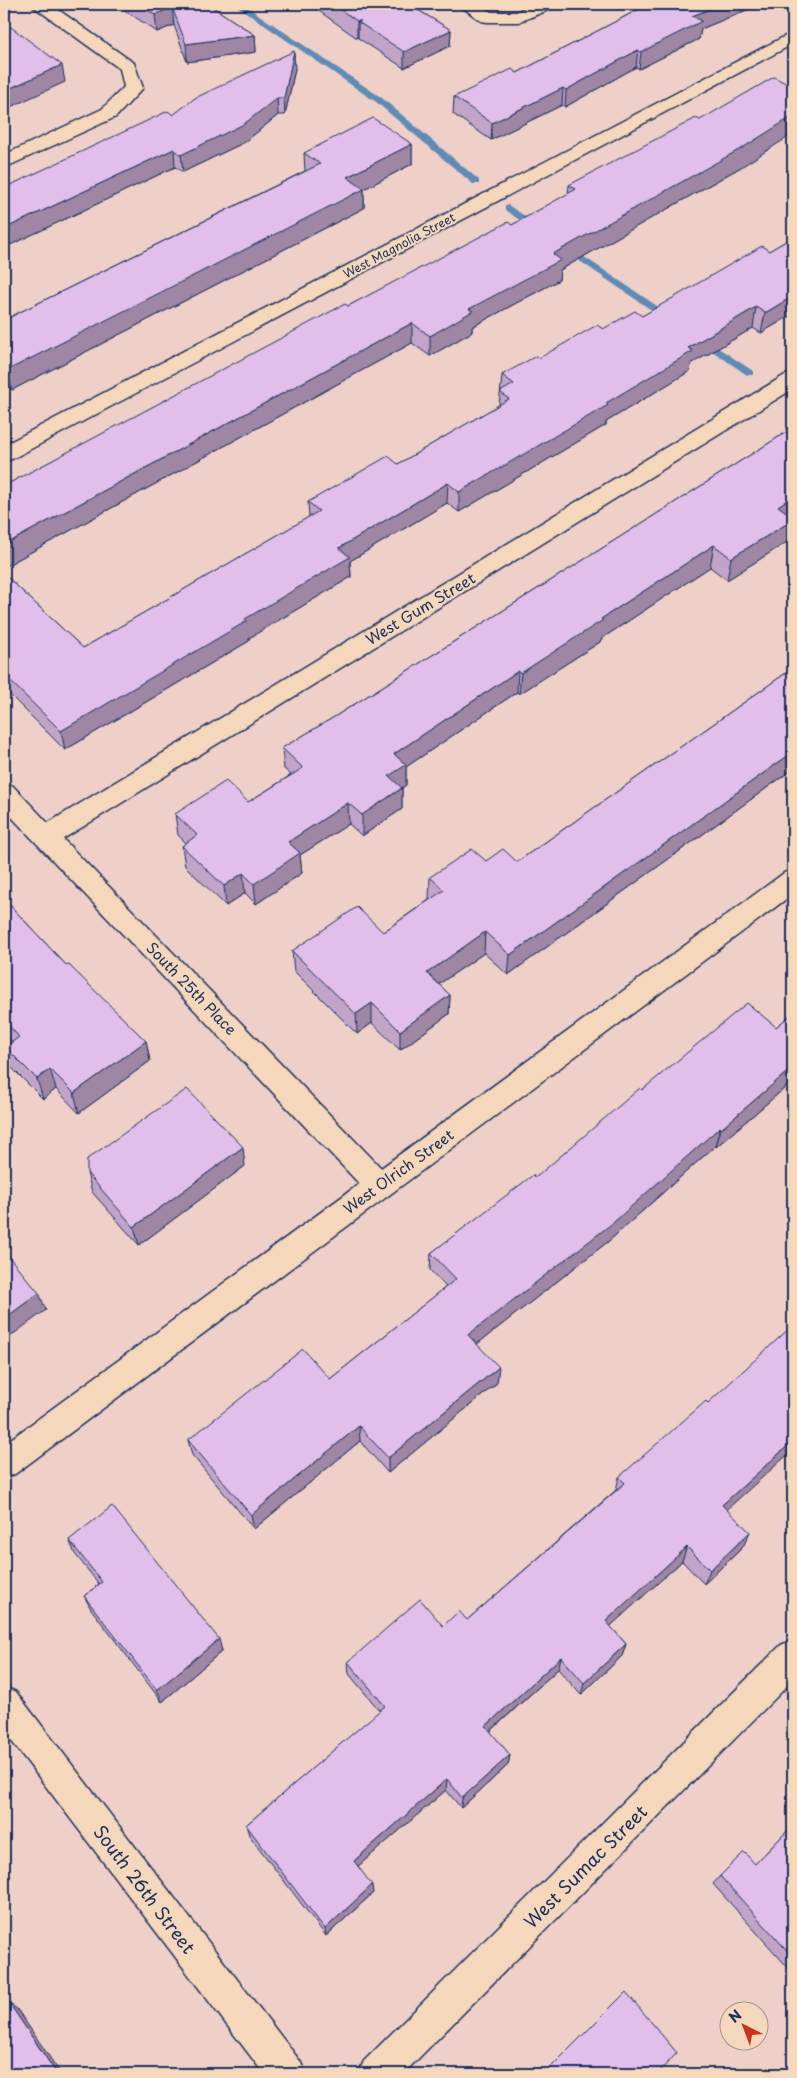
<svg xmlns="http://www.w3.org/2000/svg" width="797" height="2078" viewBox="0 0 797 2078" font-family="'Playpen Sans',sans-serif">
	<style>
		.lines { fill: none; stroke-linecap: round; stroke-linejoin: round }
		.stream { fill: #618bb5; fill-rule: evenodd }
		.minor-casing { stroke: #1b2f5e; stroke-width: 3 }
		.tertiary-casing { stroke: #1b2f5e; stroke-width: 3 }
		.minor { fill: #f5d8bb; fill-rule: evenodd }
		.tertiary { fill: #f5d8bb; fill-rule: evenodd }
		.wall { fill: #c2a4c9; stroke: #1b2f5e }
		.shaded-wall { fill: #9e86a4; stroke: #1b2f5e }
		.building { fill: #e2bfea; stroke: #1b2f5e }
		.labels { text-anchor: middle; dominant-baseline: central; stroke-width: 4; stroke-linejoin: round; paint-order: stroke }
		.far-street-label { font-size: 12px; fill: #1b2f5e; stroke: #f5d8bb }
		.street-label { font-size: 15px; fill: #1b2f5e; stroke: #f5d8bb }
		.near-street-label { font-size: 18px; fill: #1b2f5e; stroke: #f5d8bb }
	</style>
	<rect width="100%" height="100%" fill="#efd0c9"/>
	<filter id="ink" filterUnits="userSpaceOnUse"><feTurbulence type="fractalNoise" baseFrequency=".02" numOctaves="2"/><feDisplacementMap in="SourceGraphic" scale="10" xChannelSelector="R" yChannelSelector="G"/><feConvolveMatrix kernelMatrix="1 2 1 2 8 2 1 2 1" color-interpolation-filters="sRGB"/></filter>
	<g filter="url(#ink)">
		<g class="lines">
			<path class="stream" d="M234,4H243L382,98L479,180V184H473L376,102Z
				M508,205L540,226V230H534L505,210V206Z
				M568,246L672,316V320H666L565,251L563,249Z
				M702,337L753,371V375H747L699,342V338Z"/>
			<g class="minor-casing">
				<path id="minor" d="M30,4H50L134,63L143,88L116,117L4,168V155L102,109L124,87L120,69Z
					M458,4H479L491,12H516L533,4H556L553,8L519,22H487L481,21Z
					M793,32V44L12,459L4,461V445Z
					M793,373V389L63,839L389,1176L393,1185L389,1194L379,1198L369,1194L4,809V783L13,786L48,823L785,375Z
					M793,1640V1680L403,2074H358L364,2061L781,1645Z"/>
			</g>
			<g class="tertiary-casing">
				<path id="tertiary" d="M793,870V894L15,1474L4,1478V1444L784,873Z
					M4,1687L16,1692L300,2061L306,2074H264L4,1731Z"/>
			</g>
			<use href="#minor" class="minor"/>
			<use href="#tertiary" class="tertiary"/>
		</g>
		<path class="wall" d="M116,4H208L255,35L256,52L187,62L174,25L157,32Z
			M309,4H408L451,30L450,46L404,68L358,38V37L357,38Z
			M649,4H755L754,7L701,29L699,39L639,69L636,67L565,107L562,105L491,140L453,114L454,97L517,73Z
			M295,69L285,115H278L245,142L183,172L175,167L4,248V188L173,115Z
			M412,144V164L364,189V208L12,390L4,382V320L305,171L304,153Z
			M741,167L560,270L559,280L472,327V332L430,356L412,343L4,567V486L348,306L512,225L568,194L569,185Z
			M793,237V314L761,333L753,328L691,364L690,371L606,422V425L459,512L447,503L350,561L351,577L249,638V641L65,750L4,689V574L83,648L309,517L308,502L398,464L499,405L502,375L603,329L642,316L769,251Z
			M793,428V514L792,516L793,517V528L790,540L727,580L710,567L601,639L600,642L519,694L517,692L406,767V785L402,788V809L362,836L349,824L300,855L302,873L256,904L245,893L226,906L185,866L182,846L186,843L178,835L175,814L248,802L291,775L284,769L282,748L331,719Z
			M793,668V769L508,975L484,953L439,984L450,995L449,1014L400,1050L372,1023L357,1034L294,971L292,951L383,932L430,899L429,898L430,877L486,861L517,862Z
			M4,899L66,965L146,1041L150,1061L79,1113L56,1089L43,1099L11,1067L5,1047L12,1042L4,1033Z
			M793,1013V1081L716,1147L715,1146L610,1240L477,1344L497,1383L388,1473L360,1441L254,1529L192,1455L188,1440L330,1379L446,1287L430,1270L431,1253L535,1178L642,1090L776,1027Z
			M245,1166L139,1245L92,1192L87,1173Z
			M619,1477L727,1509L743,1547L704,1584L682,1561L610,1626L626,1644L622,1656L581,1695L558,1669L490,1732L510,1755L508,1765L461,1808L446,1790L358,1866L373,1893L326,1936L249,1835L246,1825L380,1711L349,1674L348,1662L443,1626L467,1620L616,1490Z
			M69,1540L222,1651L162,1702L91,1609L84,1596L99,1584L75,1554Z
			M793,1825V1973L713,1884L720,1876L755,1864Z"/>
		<path class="shaded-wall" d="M722,4H755L754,7L701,29L699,39L639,69L641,52L692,16Z
			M172,7L174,25L157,32L155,15Z
			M357,21H361L358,22V37L357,38Z
			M451,30L450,46L404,68V52Z
			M255,35L256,52L187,62L186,44Z
			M638,50L636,67L565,107L566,90Z
			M294,51L295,69L285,115L284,98Z
			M62,65L65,82L4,110V91Z
			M563,88L562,105L491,140L492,123Z
			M277,98L278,115L245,142L183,172L181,155Z
			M793,116V134L741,167L560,270L559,280L472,327V332L430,356V336L469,309L553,254Z
			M412,144V164L364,189V208L12,390L8,370L347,177Z
			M174,149L175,167L4,248V229Z
			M793,296V314L761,333L765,313Z
			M756,307L753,328L691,364L690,371L606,422V425L459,512V492L606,403L688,348Z
			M412,323V343L4,567V545Z
			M448,483L447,503L350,561L351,577L249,638V641L65,750L61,731L245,619L339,548Z
			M793,496V514L774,528L778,506Z
			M793,520V528L790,540L727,580L731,558Z
			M714,545L710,567L601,639L600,642L519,694L521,673L601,619Z
			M518,671L517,692L406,767V785L389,797V776L394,754Z
			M793,752V769L508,975L510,955Z
			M402,788V809L362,836V815Z
			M348,803L349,824L300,855L302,873L256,904L254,884L288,842Z
			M243,873L245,893L226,906L224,886Z
			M485,932L484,953L426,993L427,973Z
			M450,995L449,1014L400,1050V1031Z
			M372,1003V1023L357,1034L356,1014Z
			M146,1041L150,1061L79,1113L74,1093Z
			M793,1067V1081L716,1147L721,1129Z
			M50,1069L56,1089L43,1099L37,1079Z
			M720,1127L715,1146L610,1240L467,1352L468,1335Z
			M243,1147L245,1166L139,1245L134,1227Z
			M39,1293L46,1310L4,1341V1319Z
			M499,1367L497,1383L388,1473V1458Z
			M359,1426L360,1441L254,1529L251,1515Z
			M793,1441V1450L716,1519L722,1505Z
			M750,1532L743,1547L704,1584L710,1570Z
			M687,1547L682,1561L602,1634L606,1621Z
			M219,1639L222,1651L162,1702L157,1690Z
			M626,1644L622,1656L581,1695L584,1683Z
			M561,1657L558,1669L484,1737L486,1726Z
			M510,1755L508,1765L461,1808L462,1798Z
			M447,1779L446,1790L355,1869L354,1861Z
			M372,1885L373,1893L326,1936L325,1929Z
			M9,2003L17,2009L61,2074H57Z"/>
		<path class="building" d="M139,4H208L255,35L186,44L172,7L155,15Z
			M332,4H408L451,30L404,52L358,22L361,21H357Z
			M649,4H722L692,16L702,21L641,52L638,50L566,90L563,88L492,123L454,97L512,69L517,73Z
			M4,22L62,65L4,91Z
			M294,51L284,98H277L244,124L181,155L174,149L4,229V188L168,111L173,115L195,98Z
			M774,77L793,87V116L744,147L553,254L561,260L469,309L473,311L430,336L412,323L4,545V486L345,304L348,306L508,222L512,225L576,189L569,185L696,118L700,120Z
			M373,118L412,144L347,177L364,189L8,370L4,366V320L320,164L304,153Z
			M793,237V296L765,313L756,307L688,348L693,351L606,403L608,405L459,492L448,483L339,548L350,557L245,619L247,621L61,731L4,675V574L83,648L319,511L308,502L388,456L398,464L509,399L500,392L514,384L502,375L536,356L539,358L597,325L603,329L635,311L642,316L762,246L769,251Z
			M793,428V496L778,506L793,517V520L731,558L714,545L601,619L603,620L521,673L518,671L394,754L406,765L389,776L402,788L362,815L348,803L288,842L300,853L254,884L243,873L224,886L182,846L197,835L175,814L226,781L248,802L303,768L282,748L331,719Z
			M793,668V752L510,955L485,932L427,973L450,995L400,1031L372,1003L356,1014L292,951L357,907L383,932L444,890L430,877L472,849L486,861L503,849L517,862Z
			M4,899L66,965L68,964L146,1041L74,1093L50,1069L37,1079L5,1047L19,1037L4,1020Z
			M747,1003L776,1027L793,1013V1067L721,1129L720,1127L614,1222L468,1335L499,1367L388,1458L359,1426L251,1515L188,1440L303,1349L330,1379L456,1279L431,1253L533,1175L535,1178L640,1088L642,1090Z
			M187,1089L243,1147L134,1227L87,1173V1159Z
			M4,1251L39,1293L4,1319Z
			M793,1325V1441L722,1505L750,1532L710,1570L687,1547L606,1621L626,1644L584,1683L561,1657L486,1726L510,1755L462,1798L447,1779L354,1861L372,1885L325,1929L246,1825L385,1706L348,1662L420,1599L443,1626L459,1611L467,1620L625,1483L619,1477L706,1401L708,1403Z
			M112,1506L219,1639L157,1690L84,1596L102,1582L69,1540Z
			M793,1825V1957L720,1876L744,1852L755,1864Z
			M626,1992L677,2053L657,2074H544Z
			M9,2003L57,2074H4V2008Z"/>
	</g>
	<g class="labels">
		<g class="far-street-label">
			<text transform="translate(399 245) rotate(-28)">West Magnolia Street</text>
		</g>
		<g class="street-label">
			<text transform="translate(420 608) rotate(-31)">West Gum Street</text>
			<text transform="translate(192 988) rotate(46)">South 25th Place</text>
			<text transform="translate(398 1171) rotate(-36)">West Olrich Street</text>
		</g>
		<g class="near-street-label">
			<text transform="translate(585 1866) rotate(-45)">West Sumac Street</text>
			<text transform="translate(145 1889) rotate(53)">South 26th Street</text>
		</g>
	</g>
	<rect width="797" height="2078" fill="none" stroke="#f5d8bb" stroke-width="20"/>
	<rect x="10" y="10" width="777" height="2058" fill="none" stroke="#1b2f5e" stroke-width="2" filter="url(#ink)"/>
	<g transform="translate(744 2026) rotate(318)"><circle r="24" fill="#f5d8bb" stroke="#9e9496"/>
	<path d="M0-4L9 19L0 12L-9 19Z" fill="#c8321e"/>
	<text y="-8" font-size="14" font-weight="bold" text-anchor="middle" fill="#1b2f5e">N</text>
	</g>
</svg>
